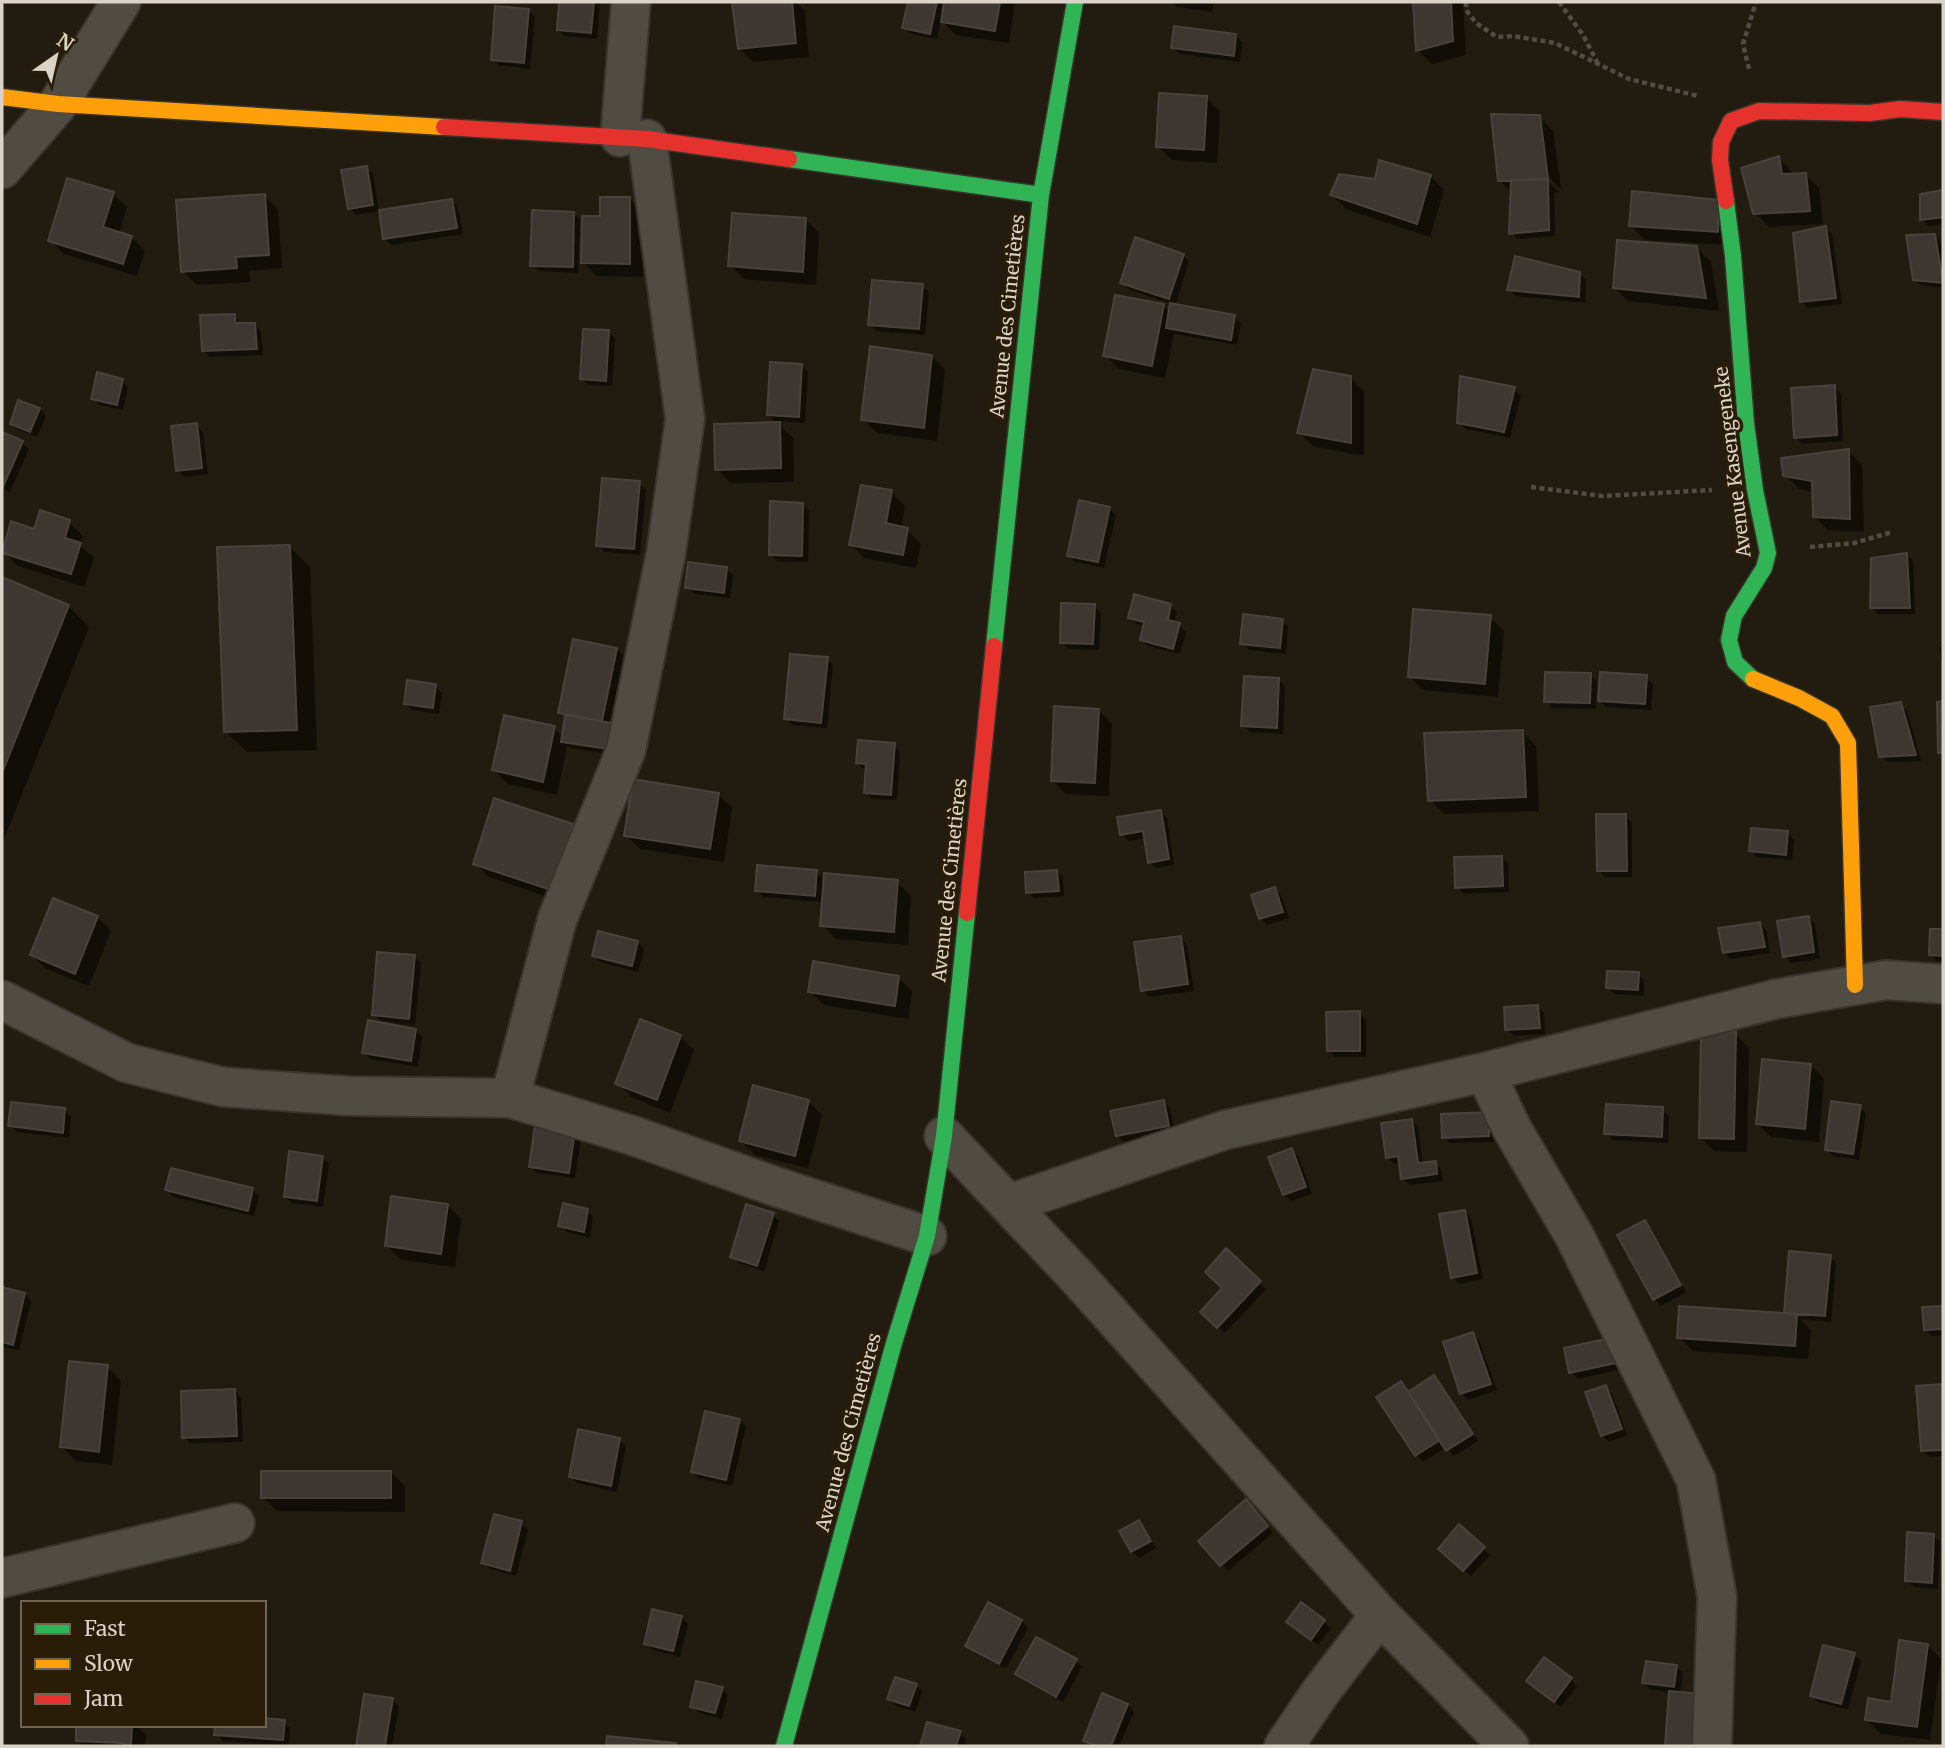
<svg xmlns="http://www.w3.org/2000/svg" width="1945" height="1748" viewBox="0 0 1945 1748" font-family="Merriweather,serif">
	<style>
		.shadow { fill: #0007 }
		.building { fill: #3e3731; stroke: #49423c; stroke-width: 2 }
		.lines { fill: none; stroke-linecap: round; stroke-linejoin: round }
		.street-casing { stroke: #39342c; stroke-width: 42 }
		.fast-casing { stroke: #39342c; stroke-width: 19 }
		.slow-casing { stroke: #39342c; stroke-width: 19 }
		.jam-casing { stroke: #39342c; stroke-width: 19 }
		.path { stroke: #514c45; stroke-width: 4.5; stroke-dasharray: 5 3.5; stroke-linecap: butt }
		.street { stroke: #514c43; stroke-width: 38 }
		.fast { stroke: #30b455; stroke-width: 16 }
		.slow { stroke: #ff9f0a; stroke-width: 16 }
		.jam { stroke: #e5322d; stroke-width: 16 }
		.labels { text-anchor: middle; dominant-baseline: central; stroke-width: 7; stroke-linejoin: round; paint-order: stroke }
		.street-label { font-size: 19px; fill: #dbd3c7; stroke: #291d08 }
	</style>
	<rect width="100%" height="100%" fill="#211b10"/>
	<path class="shadow" d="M561,2H600L597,39L565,36L558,30Z
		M742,2H796L805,11L809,57L753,62L739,48L734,3Z
		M910,2H1015L1009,43L956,35L941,20L937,39L911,34L904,27Z
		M1172,2H1214L1212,12L1177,7Z
		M1415,2H1463L1466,55L1432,64L1418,50Z
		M529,11L535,17L530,69L499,65L492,59Z
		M1236,36L1242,42L1240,62L1180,54L1173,47Z
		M1206,98L1220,112L1217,163L1172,160L1158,146Z
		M1539,117L1553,131L1561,189L1543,172L1540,174L1559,192L1554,193L1555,236L1518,239L1511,233L1512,192L1499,180Z
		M1778,158L1792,172L1793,175L1805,174L1819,188L1823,224L1769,227L1755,213Z
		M366,168L373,174L379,211L356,215L350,208Z
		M1430,176L1444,190L1430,237L1346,209L1332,195L1377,181Z
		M1943,192V224L1928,226L1922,219V196Z
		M113,194L127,207L119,234L131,237L145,251L137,276L64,254L50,240Z
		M264,196L278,210L282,268L249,271L250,282L197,285L183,271Z
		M630,199L644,213L643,277L597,276L583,262Z
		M452,201L458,207L463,234L391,245L384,238Z
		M1718,202L1732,245L1645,240L1631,226Z
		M573,213L580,220L578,273L539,271L532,265Z
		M806,220L819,233L816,285L744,279L730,265Z
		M1826,228L1832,234L1842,304L1808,308L1801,301Z
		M1934,236L1941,242L1943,256V288L1921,285L1915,279Z
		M1697,248L1711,262L1719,311L1628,301L1614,287Z
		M1183,255L1189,262L1175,306L1234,317L1241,323L1237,345L1174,334L1165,378L1119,369L1105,355L1163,306L1170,313L1172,304L1128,289L1122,282Z
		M1579,273L1586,280L1585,303L1516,296L1509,289Z
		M922,286L929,292L925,335L877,331L870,324Z
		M234,316L241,325H255L261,331L263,355L210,357L203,350Z
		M609,332L615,339L612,386L588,385L582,378Z
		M932,356L945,370L937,441L877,433L863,419Z
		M802,366L808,372L805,423L776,421L793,438L794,482L731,483L717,469L778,424L768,415Z
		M1350,378L1364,392V456L1313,446L1299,432Z
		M122,381L128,387L123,410L99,405L93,398Z
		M1834,387L1841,394L1843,441L1802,444L1796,437Z
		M1514,389L1521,395L1510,438L1466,429L1459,422Z
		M39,409L46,416L37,437L18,430L12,423Z
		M196,425L203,432L208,474L185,477L178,470Z
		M2,434L22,443L29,449L10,492L2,488Z
		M1848,451L1862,465L1864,532L1828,530L1814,516V492L1799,489L1785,475Z
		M639,483L646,490L640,555L605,552L598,545Z
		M891,492L905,506L901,528L907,530L921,544L916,568L864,558L851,544Z
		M803,504L809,511L808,562L777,561L771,554Z
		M1109,509L1116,515L1104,568L1075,562L1069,555Z
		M69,522L83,536L80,545L94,558L84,587L18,566L4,552L35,531Z
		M289,546L310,567L317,750L247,752L226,732Z
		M1907,555L1913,561L1915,614H1878L1872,607Z
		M726,569L733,575L730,598L694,594L687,587Z
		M2,579L68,606L89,627L2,844Z
		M1094,606L1101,613L1099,650L1068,649L1062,642Z
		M1171,606L1177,612L1174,623L1179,625L1186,632L1180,654L1148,646L1141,640L1145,626L1137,624L1130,617Z
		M1490,617L1504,631L1498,697L1423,690L1409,676Z
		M1282,620L1288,627L1286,654L1249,650L1242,643Z
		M1939,647H1943V667L1942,665Z
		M617,649L631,663L615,755L570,748L567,746L557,795L508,784L494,770L554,728L564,738L567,719L559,712Z
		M827,659L833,665L827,728L792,725L786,718Z
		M1590,675L1597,681L1596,709L1552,708L1546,701Z
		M1646,677L1653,684L1651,710L1606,707L1599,700Z
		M1279,680L1285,686L1283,734L1250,732L1243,725Z
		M435,686L442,693L439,714L413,710L406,704Z
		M1900,704L1907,711L1921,761L1888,762L1881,756Z
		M1098,710L1112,724L1109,796L1066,794L1052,780Z
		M1522,732L1536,746L1539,811L1444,814L1430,800Z
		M894,744L900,751L897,800L872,799L866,792L867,769H864L858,763Z
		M718,794L732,808L724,862L640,849L626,835Z
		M1160,812L1167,818L1174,865L1156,868L1150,862L1146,838L1128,841L1121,834Z
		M1625,816L1632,822V877H1605L1599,870Z
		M572,826L586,839L565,903L489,877L475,863Z
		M1788,833L1794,840L1792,860L1757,857L1751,850Z
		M1501,857L1508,864L1509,892L1464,894L1457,887Z
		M1057,871L1063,878L1064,896L1034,898L1028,892Z
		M816,872L825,881L897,882L911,896L908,945L836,939L822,925L824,902L763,897L757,890Z
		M1275,889L1281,896L1289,918L1267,925L1261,918L1253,896Z
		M97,917L111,931L89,986L46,969L32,955Z
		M1808,918L1815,924L1820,959L1791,963L1785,956Z
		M1760,924L1766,930L1770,953L1731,959L1724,952Z
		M1931,930L1943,931V961H1937L1931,954Z
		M1181,938L1187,944L1194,991L1149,997L1143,990Z
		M637,942L644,949L638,972L600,962L594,956Z
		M414,957L421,963L415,1025L381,1021L374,1015Z
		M1638,974L1644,980V996L1614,994L1608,988Z
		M898,977L912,991L908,1019L824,1005L810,991Z
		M1537,1007L1544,1013L1545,1034L1514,1036L1507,1029Z
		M1359,1013L1366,1020V1057H1335L1329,1051Z
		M415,1030L422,1037L418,1067L371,1059L364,1052Z
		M1735,1034L1749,1048L1747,1152L1714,1151L1700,1137Z
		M680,1037L694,1050L670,1113L631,1097L618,1083Z
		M1811,1065L1824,1079L1819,1142L1771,1137L1757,1123Z
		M808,1101L822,1115L808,1168L755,1155L741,1141Z
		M1163,1102L1170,1108L1175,1132L1124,1142L1117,1135Z
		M1860,1107L1866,1114L1859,1160L1833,1156L1827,1150Z
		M1662,1109L1669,1116L1668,1143L1613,1140L1606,1133Z
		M64,1110L71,1117L69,1138L17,1132L10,1125Z
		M1412,1120L1418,1127L1423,1164L1435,1163L1441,1170L1443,1181L1410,1185L1403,1179L1401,1163L1394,1164L1387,1157Z
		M1495,1120V1142L1450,1143L1444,1137Z
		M582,1132L575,1178L537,1173L531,1167Z
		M1292,1150L1298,1156L1312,1194L1291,1201L1284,1194Z
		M322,1157L329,1164L323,1207L292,1203L285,1197Z
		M252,1189L259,1196L254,1216L174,1197L167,1190Z
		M447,1205L461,1219L455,1267L401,1260L387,1246Z
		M587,1210L593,1217L590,1238L567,1232L560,1225Z
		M1464,1212L1471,1218L1483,1279L1459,1284L1453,1277Z
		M773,1215L779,1221L764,1271L739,1263L732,1256Z
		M1644,1222L1651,1228L1686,1292L1661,1306L1655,1299L1619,1236Z
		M1227,1251L1266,1289L1225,1333L1203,1312L1224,1289Z
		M1830,1257L1836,1263L1831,1322L1800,1319L1811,1330L1808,1359L1693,1351L1679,1337L1789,1315L1786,1312Z
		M2,1289L25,1294L31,1301L19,1350L2,1346Z
		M1943,1308V1335L1932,1336L1925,1329L1924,1309Z
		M1473,1334L1479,1341L1497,1390L1468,1400L1461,1393Z
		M1614,1339L1626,1368L1578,1379L1571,1372Z
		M107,1367L121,1381L112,1465L76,1461L62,1447Z
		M1434,1377L1440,1384L1478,1441L1454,1456L1446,1447L1423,1462L1417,1455L1379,1398L1409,1393Z
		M1941,1386L1943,1387V1456L1930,1457L1923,1451Z
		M1606,1387L1612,1393L1627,1435L1609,1442L1602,1435Z
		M235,1391L241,1398L243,1442L190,1443L184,1437Z
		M739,1420L746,1427L732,1486L699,1478L693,1472Z
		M619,1440L626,1446L617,1492L577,1483L570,1476Z
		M391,1472L405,1486V1512L277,1511L263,1497Z
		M1252,1508L1273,1533L1228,1571L1200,1541Z
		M1138,1522L1145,1529L1156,1548L1139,1558L1132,1551L1121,1531Z
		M521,1523L528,1530L516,1576L490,1569L483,1562Z
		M1459,1527L1490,1555L1471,1576L1446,1555Z
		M1934,1536L1940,1542L1938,1589L1914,1587L1907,1581Z
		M1301,1605L1331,1628L1318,1645L1288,1622Z
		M681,1617L688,1624L680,1657L653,1650L646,1643Z
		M1021,1621L1028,1628L1006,1669L973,1652L967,1646Z
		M1927,1645L1941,1659L1930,1740L1881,1734L1867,1720L1892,1704Z
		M1854,1655L1861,1661L1848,1710L1818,1702L1812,1696Z
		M1076,1661L1082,1667L1063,1702L1023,1680L1017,1674Z
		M1676,1667L1683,1673L1680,1694L1706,1746H1667L1670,1692L1650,1689L1644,1682Z
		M1571,1679L1577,1686L1561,1707L1535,1687Z
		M916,1685L922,1692L915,1712L896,1706L889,1699Z
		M722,1689L728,1695L722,1719L699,1713L692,1706Z
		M365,1696L392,1700L399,1706L392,1746H358Z
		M1127,1705L1134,1712L1119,1746H1091L1085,1740Z
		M284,1722L290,1728L289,1746L223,1741L216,1734Z
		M928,1724L960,1732L966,1739L964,1746H922Z
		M78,1725H135L146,1735L145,1746H83L77,1740Z"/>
	<path class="building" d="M559,2H594L591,33L557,30Z
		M732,2H792L796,43L738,49Z
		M908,2H937L930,34L902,28Z
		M944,2H1000L995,31L941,22Z
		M1413,2H1451L1453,41L1416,51Z
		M495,6L529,9L524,63L491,60Z
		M1174,26L1236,34L1234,56L1171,48Z
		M1159,93L1207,96L1204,150L1156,147Z
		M1491,114L1540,115L1548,179L1498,181Z
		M1779,156L1782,174L1806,173L1810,211L1753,214L1741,168Z
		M1379,160L1431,175L1417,224L1330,195L1339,174L1375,179Z
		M367,166L373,205L348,209L341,170Z
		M67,178L114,192L103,227L132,236L123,264L48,241Z
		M1548,179L1549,230L1509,234L1511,180Z
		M1943,190V217L1920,220V194Z
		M1632,191L1719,200L1718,232L1629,226Z
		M265,194L269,255L236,257L237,268L181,272L176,200Z
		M600,197H630V264L581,263L582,216H600Z
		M452,199L457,228L383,239L379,210Z
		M532,210L574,212L573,267L530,266Z
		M732,213L806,218L803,272L728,266Z
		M1826,226L1836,298L1800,302L1793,233Z
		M1935,234L1943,283L1913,280L1906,235Z
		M1135,237L1184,254L1169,299L1120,283Z
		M1617,240L1697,246L1706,298L1613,288Z
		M1515,256L1580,272L1579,297L1507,290Z
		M872,280L923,284L919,329L868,325Z
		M1115,295L1164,304L1152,366L1103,356Z
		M1170,303L1235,315L1231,340L1166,328Z
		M235,314V323H255L257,349L202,351L200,315Z
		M583,329L609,330L606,381L580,379Z
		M870,346L932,355L924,428L861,420Z
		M770,362L802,364L799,417L767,415Z
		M1313,369L1351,376V443L1297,433Z
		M97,372L123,379L117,405L91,399Z
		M1460,376L1515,387L1504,432L1457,423Z
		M1835,385L1837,435L1794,438L1791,388Z
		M18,400L40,408L30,432L10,424Z
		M780,422L781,468L715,470L714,424Z
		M197,423L202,468L176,471L171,426Z
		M2,432L23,441L3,487L2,486Z
		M1849,449L1850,519L1813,517L1812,481L1783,476L1781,458Z
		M602,478L640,481L634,549L596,546Z
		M861,485L892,490L886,523L908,528L903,555L849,545Z
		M1079,500L1110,507L1098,562L1067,556Z
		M770,501L803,503L802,556L769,555Z
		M40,510L70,520L65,538L81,543L71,574L2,553L11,521L34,529Z
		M290,545L297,730L224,732L217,547Z
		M1907,553L1910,608H1870L1871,558Z
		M688,562L727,567L724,593L685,588Z
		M2,577L69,605L2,773Z
		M1134,594L1171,604L1168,620L1180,623L1173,649L1140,640L1144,622L1128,618Z
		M1061,603L1095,604L1093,644L1060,643Z
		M1413,609L1491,615L1485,684L1408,677Z
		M1243,614L1283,619L1280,648L1240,644Z
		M573,639L617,648L602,721L558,713Z
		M790,654L828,657L821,723L784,719Z
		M1545,672L1591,673L1590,703L1544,702Z
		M1600,672L1647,675L1645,704L1598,701Z
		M1244,676L1279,678L1277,728L1241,726Z
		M407,680L436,684L433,708L404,704Z
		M1943,701V753H1938L1937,702Z
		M1901,702L1916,755L1879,757L1870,707Z
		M1054,706L1099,709L1095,783L1051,781Z
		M504,715L555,726L543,782L492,770Z
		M565,715L612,723L609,749L561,742Z
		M1523,730L1526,797L1428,801L1424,733Z
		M858,740L895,743L891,795L864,793L866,764L856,763Z
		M633,779L719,793L710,849L624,836Z
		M494,798L573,824L551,890L473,864Z
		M1161,810L1169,859L1148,863L1143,831L1120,835L1117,817Z
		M1596,814H1626L1627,871H1597Z
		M1751,828L1788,831L1786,855L1749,851Z
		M1502,856L1503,886L1455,888L1454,857Z
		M757,865L817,870L815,896L755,891Z
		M1057,870L1059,891L1026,893L1025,872Z
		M824,873L898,880L894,932L820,926Z
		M1275,887L1283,912L1259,919L1251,895Z
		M53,898L98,916L75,974L30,955Z
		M1809,916L1814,952L1783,957L1777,921Z
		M1760,922L1765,947L1723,953L1718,928Z
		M1930,929H1943V956L1929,955Z
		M598,931L638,941L632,966L592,956Z
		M1181,936L1188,984L1141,991L1134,942Z
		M377,952L415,955L409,1019L372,1015Z
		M813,961L899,976L895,1006L808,992Z
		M1607,971L1639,972L1638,990L1606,988Z
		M1538,1005L1540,1028L1505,1030L1504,1007Z
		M1360,1011V1051H1327L1326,1012Z
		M640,1019L681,1035L657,1100L615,1084Z
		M368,1020L416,1029L411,1061L362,1053Z
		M1701,1031L1736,1032L1734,1139L1699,1138Z
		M1762,1059L1811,1064L1805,1129L1756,1124Z
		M753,1085L809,1100L795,1156L739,1141Z
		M1164,1100L1169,1126L1116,1136L1110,1111Z
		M1831,1101L1861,1105L1853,1154L1825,1150Z
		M11,1102L65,1108L63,1133L8,1126Z
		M1606,1104L1663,1107L1662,1137L1604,1134Z
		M1489,1112V1136L1442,1138L1441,1114Z
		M536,1117L576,1123L569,1173L529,1167Z
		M1412,1119L1418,1163L1436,1161L1437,1174L1401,1179L1398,1156L1386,1158L1381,1123Z
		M1292,1148L1306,1187L1283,1195L1268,1157Z
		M289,1151L323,1156L317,1201L284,1197Z
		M171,1168L253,1188L248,1211L165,1190Z
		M391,1196L448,1204L441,1254L385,1246Z
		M563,1203L588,1209L584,1232L558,1226Z
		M746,1204L774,1213L757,1266L730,1257Z
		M1465,1210L1477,1273L1451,1278L1439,1214Z
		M1645,1220L1681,1285L1653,1300L1617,1235Z
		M1226,1248L1261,1281L1217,1328L1200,1312L1222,1288L1205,1272Z
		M1789,1251L1831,1255L1825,1316L1784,1313Z
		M2,1287L25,1293L13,1345L2,1342Z
		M1679,1306L1797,1314L1795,1346L1677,1338Z
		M1943,1306V1329L1924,1330L1922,1307Z
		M1473,1332L1491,1384L1460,1394L1443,1342Z
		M1615,1337L1621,1362L1569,1373L1564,1348Z
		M69,1361L108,1365L99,1452L60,1447Z
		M1434,1375L1473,1434L1446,1451L1408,1392Z
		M1401,1381L1440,1440L1415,1456L1376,1397Z
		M1942,1384L1943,1450L1921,1451L1916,1386Z
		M1606,1385L1622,1429L1601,1436L1585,1392Z
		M235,1389L237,1436L182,1438L181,1391Z
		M705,1411L740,1419L726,1480L691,1472Z
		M578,1429L620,1438L611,1486L569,1477Z
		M261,1471H391V1498H261Z
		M1246,1499L1268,1526L1220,1566L1198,1541Z
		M494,1514L522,1521L510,1571L481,1563Z
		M1139,1520L1151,1541L1131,1552L1119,1531Z
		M1459,1524L1485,1547L1463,1571L1438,1549Z
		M1907,1532L1934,1534L1932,1583L1905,1581Z
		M988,1602L1022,1620L999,1664L965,1646Z
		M1301,1602L1325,1620L1311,1640L1286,1622Z
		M652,1609L682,1616L673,1651L644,1644Z
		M1036,1637L1077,1659L1056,1697L1015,1674Z
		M1899,1640L1928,1644L1917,1727L1865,1720L1868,1698L1891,1702Z
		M1823,1645L1855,1653L1841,1704L1810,1696Z
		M1544,1657L1572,1678L1554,1702L1526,1681Z
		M1646,1661L1677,1665L1674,1687L1642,1683Z
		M895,1677L917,1684L909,1706L887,1699Z
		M696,1681L723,1687L715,1713L690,1707Z
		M1669,1691L1702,1694L1700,1746H1665Z
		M1102,1693L1128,1704L1111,1746H1097L1083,1741Z
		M364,1694L393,1698L385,1746H356Z
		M264,1718L285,1720L283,1740L214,1735L215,1725H264Z
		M927,1722L961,1731L956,1746H920Z
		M76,1725H132L131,1746H143H123V1743L76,1741Z
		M607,1736L676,1743L675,1746H606Z"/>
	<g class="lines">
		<g class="street-casing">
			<path id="street" d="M620,137L631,2
				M2,169L58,104L121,2
				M2,1000L127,1063L223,1087L350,1096L510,1098L634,1136L771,1185L927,1236
				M1485,1072L1511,1127L1575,1237L1696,1480L1717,1597L1712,1746
				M510,1098L557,920L626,750L666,553L685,419L647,139
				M944,1136L1079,1279L1380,1615L1509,1746
				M1009,1204L1225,1130L1485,1072L1776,999L1886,980L1943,984
				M2,1578L235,1523
				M1284,1746L1322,1690L1380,1615"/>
		</g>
		<g class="fast-casing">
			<path id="fast" d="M789,159L1041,195
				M1726,201L1733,256L1746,423L1755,490L1768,553L1764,568L1734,616L1729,640L1735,662L1753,679
				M994,646L1041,195L1075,2
				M784,1746L894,1343L927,1236L944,1136L967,913"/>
		</g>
		<g class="slow-casing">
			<path id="slow" d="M2,97L58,104L444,127
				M1753,679L1799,698L1832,716L1848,743L1855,985"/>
		</g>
		<g class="jam-casing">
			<path id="jam" d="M444,127L647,139L789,159
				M1726,201L1720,160L1721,142L1731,121L1759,111L1870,113L1900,109L1943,112
				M967,913L994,646"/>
		</g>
		<path class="path" d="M1466,2V10L1476,23L1497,37L1513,36L1555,43L1629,79L1698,96
			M1559,2L1583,35L1598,64
			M1749,69L1743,44L1756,2
			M1531,487L1603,496L1712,490
			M1810,547L1854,543L1892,532"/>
		<use href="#street" class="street"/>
		<use href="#fast" class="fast"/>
		<use href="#slow" class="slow"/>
		<use href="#jam" class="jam"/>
	</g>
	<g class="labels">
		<g class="street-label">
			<text transform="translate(1007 316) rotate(-84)">Avenue des Cimetières</text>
			<text transform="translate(1732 462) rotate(-97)">Avenue Kasengeneke</text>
			<text transform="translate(949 880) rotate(-84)">Avenue des Cimetières</text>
			<text transform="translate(848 1432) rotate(-75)">Avenue des Cimetières</text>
		</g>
	</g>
	<rect width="1945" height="1748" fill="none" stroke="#dbd3c7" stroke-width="7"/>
	<rect x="21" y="1601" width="245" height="126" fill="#291d08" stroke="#706654" stroke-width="2"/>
	<rect x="35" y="1624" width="35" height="10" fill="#30b455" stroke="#706654" stroke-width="2"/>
	<text x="84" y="1636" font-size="21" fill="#dbd3c7">Fast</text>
	<rect x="35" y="1659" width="35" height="10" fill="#ff9f0a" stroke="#706654" stroke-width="2"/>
	<text x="84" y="1671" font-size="21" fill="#dbd3c7">Slow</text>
	<rect x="35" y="1694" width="35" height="10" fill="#e5322d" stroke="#706654" stroke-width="2"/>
	<text x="84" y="1706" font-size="21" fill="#dbd3c7">Jam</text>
	<g transform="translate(56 56) rotate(34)" stroke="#291d08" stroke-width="5" paint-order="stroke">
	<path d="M0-5L12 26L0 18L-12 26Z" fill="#dbd3c7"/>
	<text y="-10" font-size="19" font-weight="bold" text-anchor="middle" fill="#dbd3c7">N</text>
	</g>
</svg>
